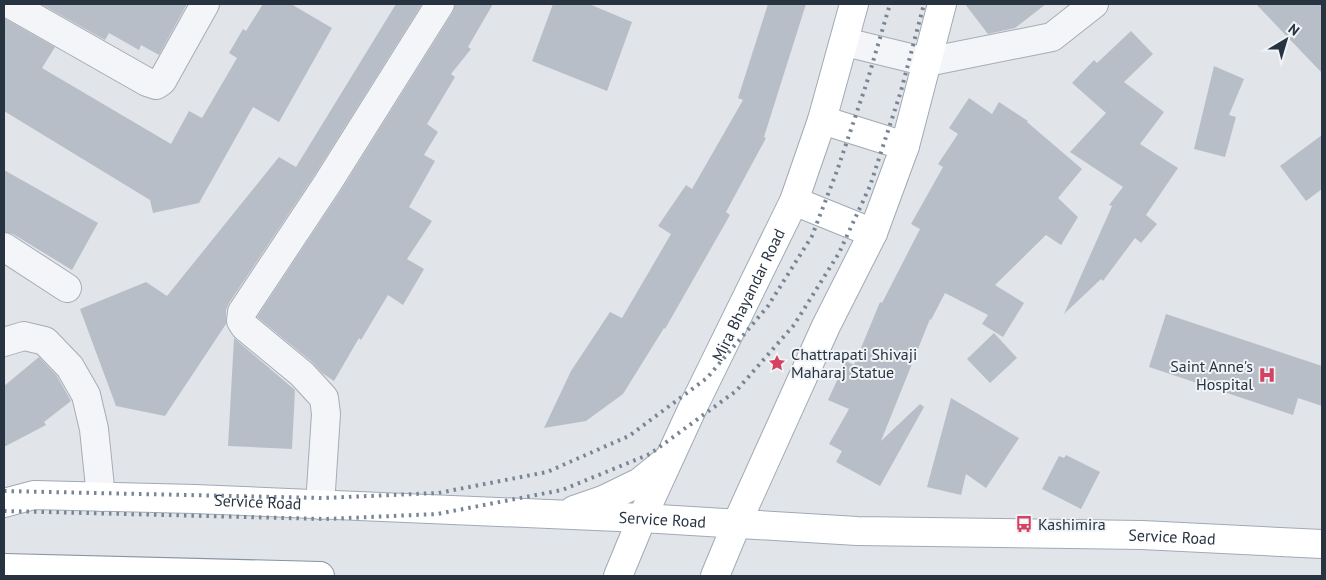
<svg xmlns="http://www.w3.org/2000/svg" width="1326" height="580" viewBox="0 0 1326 580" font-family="'PT Sans',sans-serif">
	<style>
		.building { fill: #b8bec7 }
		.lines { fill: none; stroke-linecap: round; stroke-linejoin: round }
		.minor-casing { stroke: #a6acb4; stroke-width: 30 }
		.major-casing { stroke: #9faab6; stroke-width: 30 }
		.highway-casing { stroke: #8793a1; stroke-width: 30 }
		.minor { stroke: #f4f5f8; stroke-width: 28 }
		.major { stroke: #fff; stroke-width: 28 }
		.highway { stroke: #fff; stroke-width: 28 }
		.rail { stroke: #798594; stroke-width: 4; stroke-dasharray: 2.5 5; stroke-linecap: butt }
		.labels { text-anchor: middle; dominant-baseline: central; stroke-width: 4; stroke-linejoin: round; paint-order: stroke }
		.street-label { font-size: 16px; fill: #283342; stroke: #f0f4f7 }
		.poi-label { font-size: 16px; fill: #283342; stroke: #f0f4f7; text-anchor: start }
	</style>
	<rect width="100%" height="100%" fill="#e1e5ea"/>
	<path class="building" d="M41,4H187L159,55L141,45L139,50L109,33L105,40Z
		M263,4H291L332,28L279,122L253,107L199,203L153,213L150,200L4,111V18L55,47L42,68L171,144L189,111L202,118L237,58L229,53L243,29L246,31Z
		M396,4H422L314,176L229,303L226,310V324L165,416L116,406L80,309L146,282L167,296L279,157L296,167Z
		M455,4H493L468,47L471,49L451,74L455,77L427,124L438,132L424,155L435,161L409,207L432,221L407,259L424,269L403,305L388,295L361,340L359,338L334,381L322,373L312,362L257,317L340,192L453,12Z
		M553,4H589L632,22L607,91L532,61Z
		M768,4H806L764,137L766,138L726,212L730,215L665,329L664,328L623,394L586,421L544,428L571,371L610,312L622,318L671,234L658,226L686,185L692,189L743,100L738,98Z
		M965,4H1046L1015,28L988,34Z
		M1256,4H1322V73Z
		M1131,31L1153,54L1124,82L1164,112L1140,144L1178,168L1146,215L1157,224L1141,243L1135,238L1103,281L1101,279L1064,314L1112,206L1109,205L1123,187L1070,152L1106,113L1072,83L1094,60L1097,63Z
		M1214,66L1244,79L1229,115L1236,117L1225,157L1194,149Z
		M969,98L992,114L999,102L1028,121L1027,122L1082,169L1058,198L1078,217L1061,245L1046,235L995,285L1024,303L1003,337L982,324L988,315L945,293L931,320L930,319L881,441L920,404L924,407L880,486L836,462L842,451L829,444L849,409L828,400L846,361L854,365L880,302L882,303L920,229L911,224L943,167L938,164L958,134L949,128Z
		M1322,135V189L1306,201L1280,166Z
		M4,170L98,223L72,270L13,234L4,232Z
		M1166,314L1322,366V406L1298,398L1293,415L1149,367Z
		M994,333L1017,358L990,383L967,359Z
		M234,338L295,390L292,449L228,446Z
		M39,357L57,376L71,401L44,422L46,425L4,447V386Z
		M951,398L1019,438L986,488L966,474L961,495L927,487Z
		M1066,455L1100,472L1081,509L1042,489L1059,456L1064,458Z"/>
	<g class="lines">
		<g class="minor-casing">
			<path id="minor" d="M10,4L147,82L156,85L162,81L205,4
				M845,42L927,62L1052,37L1094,4
				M4,247L67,288
				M4,342L24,336L45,341L70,367L86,395L94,429L101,497
				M320,505L326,414L324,398L302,374L245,327L241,321L242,312L327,184L440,4"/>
		</g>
		<g class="major-casing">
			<g id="major">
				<path d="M822,120L905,146"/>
				<path d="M794,201L873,233"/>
				<path id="s1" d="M4,503L34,495L195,499L642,518L857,531L1142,535L1322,544"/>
				<path d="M574,510L603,500L640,482L666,461"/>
				<path id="s2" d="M618,576L642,518L694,405L794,201L822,120L854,4"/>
				<path d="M715,576L737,523L826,326L873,233L905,146L942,4"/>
			</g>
		</g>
		<g class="highway-casing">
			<path id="highway" d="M4,568L320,576"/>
		</g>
		<use href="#minor" class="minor"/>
		<use href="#major" class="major"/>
		<use href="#highway" class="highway"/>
		<path class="rail" d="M4,491L323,498L438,493L547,472L629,436L707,378L768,306L812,236L837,171L867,82L890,4
			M4,511L326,519L437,514L562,490L650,454L736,391L794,325L839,253L870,186L901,91L924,4"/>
	</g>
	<defs>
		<g id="sight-bare" transform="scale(1.35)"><path d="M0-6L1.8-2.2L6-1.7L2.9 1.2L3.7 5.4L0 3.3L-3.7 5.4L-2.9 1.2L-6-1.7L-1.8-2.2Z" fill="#d44161" stroke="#f0f4f7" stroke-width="2.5" paint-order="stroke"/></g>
		<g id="hospital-bare" transform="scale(1.35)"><path d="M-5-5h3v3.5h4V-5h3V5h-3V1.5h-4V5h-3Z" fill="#d44161" stroke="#f0f4f7" stroke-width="2.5" paint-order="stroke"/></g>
		<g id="bus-bare" transform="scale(1.35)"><path d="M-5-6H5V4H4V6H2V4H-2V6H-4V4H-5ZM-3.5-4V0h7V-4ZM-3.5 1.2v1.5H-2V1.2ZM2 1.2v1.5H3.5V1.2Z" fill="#d44161" stroke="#f0f4f7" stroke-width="2.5" paint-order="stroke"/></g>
	</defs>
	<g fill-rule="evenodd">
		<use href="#sight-bare" x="777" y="363"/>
		<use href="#hospital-bare" x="1267" y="375"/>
		<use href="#bus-bare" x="1024" y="524"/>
	</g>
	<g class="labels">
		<g class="street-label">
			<text stroke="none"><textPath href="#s2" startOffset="310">Mira Bhayandar Road</textPath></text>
			<text stroke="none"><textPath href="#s1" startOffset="255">Service Road</textPath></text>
			<text stroke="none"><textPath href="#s1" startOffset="660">Service Road</textPath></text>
			<text stroke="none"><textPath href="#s1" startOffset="1170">Service Road</textPath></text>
		</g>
		<g class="poi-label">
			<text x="791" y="354">Chattrapati Shivaji<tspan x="791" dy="18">Maharaj Statue</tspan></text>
			<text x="1253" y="366" text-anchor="end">Saint Anne's<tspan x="1253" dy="18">Hospital</tspan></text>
			<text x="1038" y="524">Kashimira</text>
		</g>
	</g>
	<rect width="1326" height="580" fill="none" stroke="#283342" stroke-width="10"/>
	<g transform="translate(1286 40) rotate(38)" stroke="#f0f4f7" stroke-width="4" paint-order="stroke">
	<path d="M0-4L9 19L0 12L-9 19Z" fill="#283342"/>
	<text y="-8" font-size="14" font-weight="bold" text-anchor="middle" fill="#283342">N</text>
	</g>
</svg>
